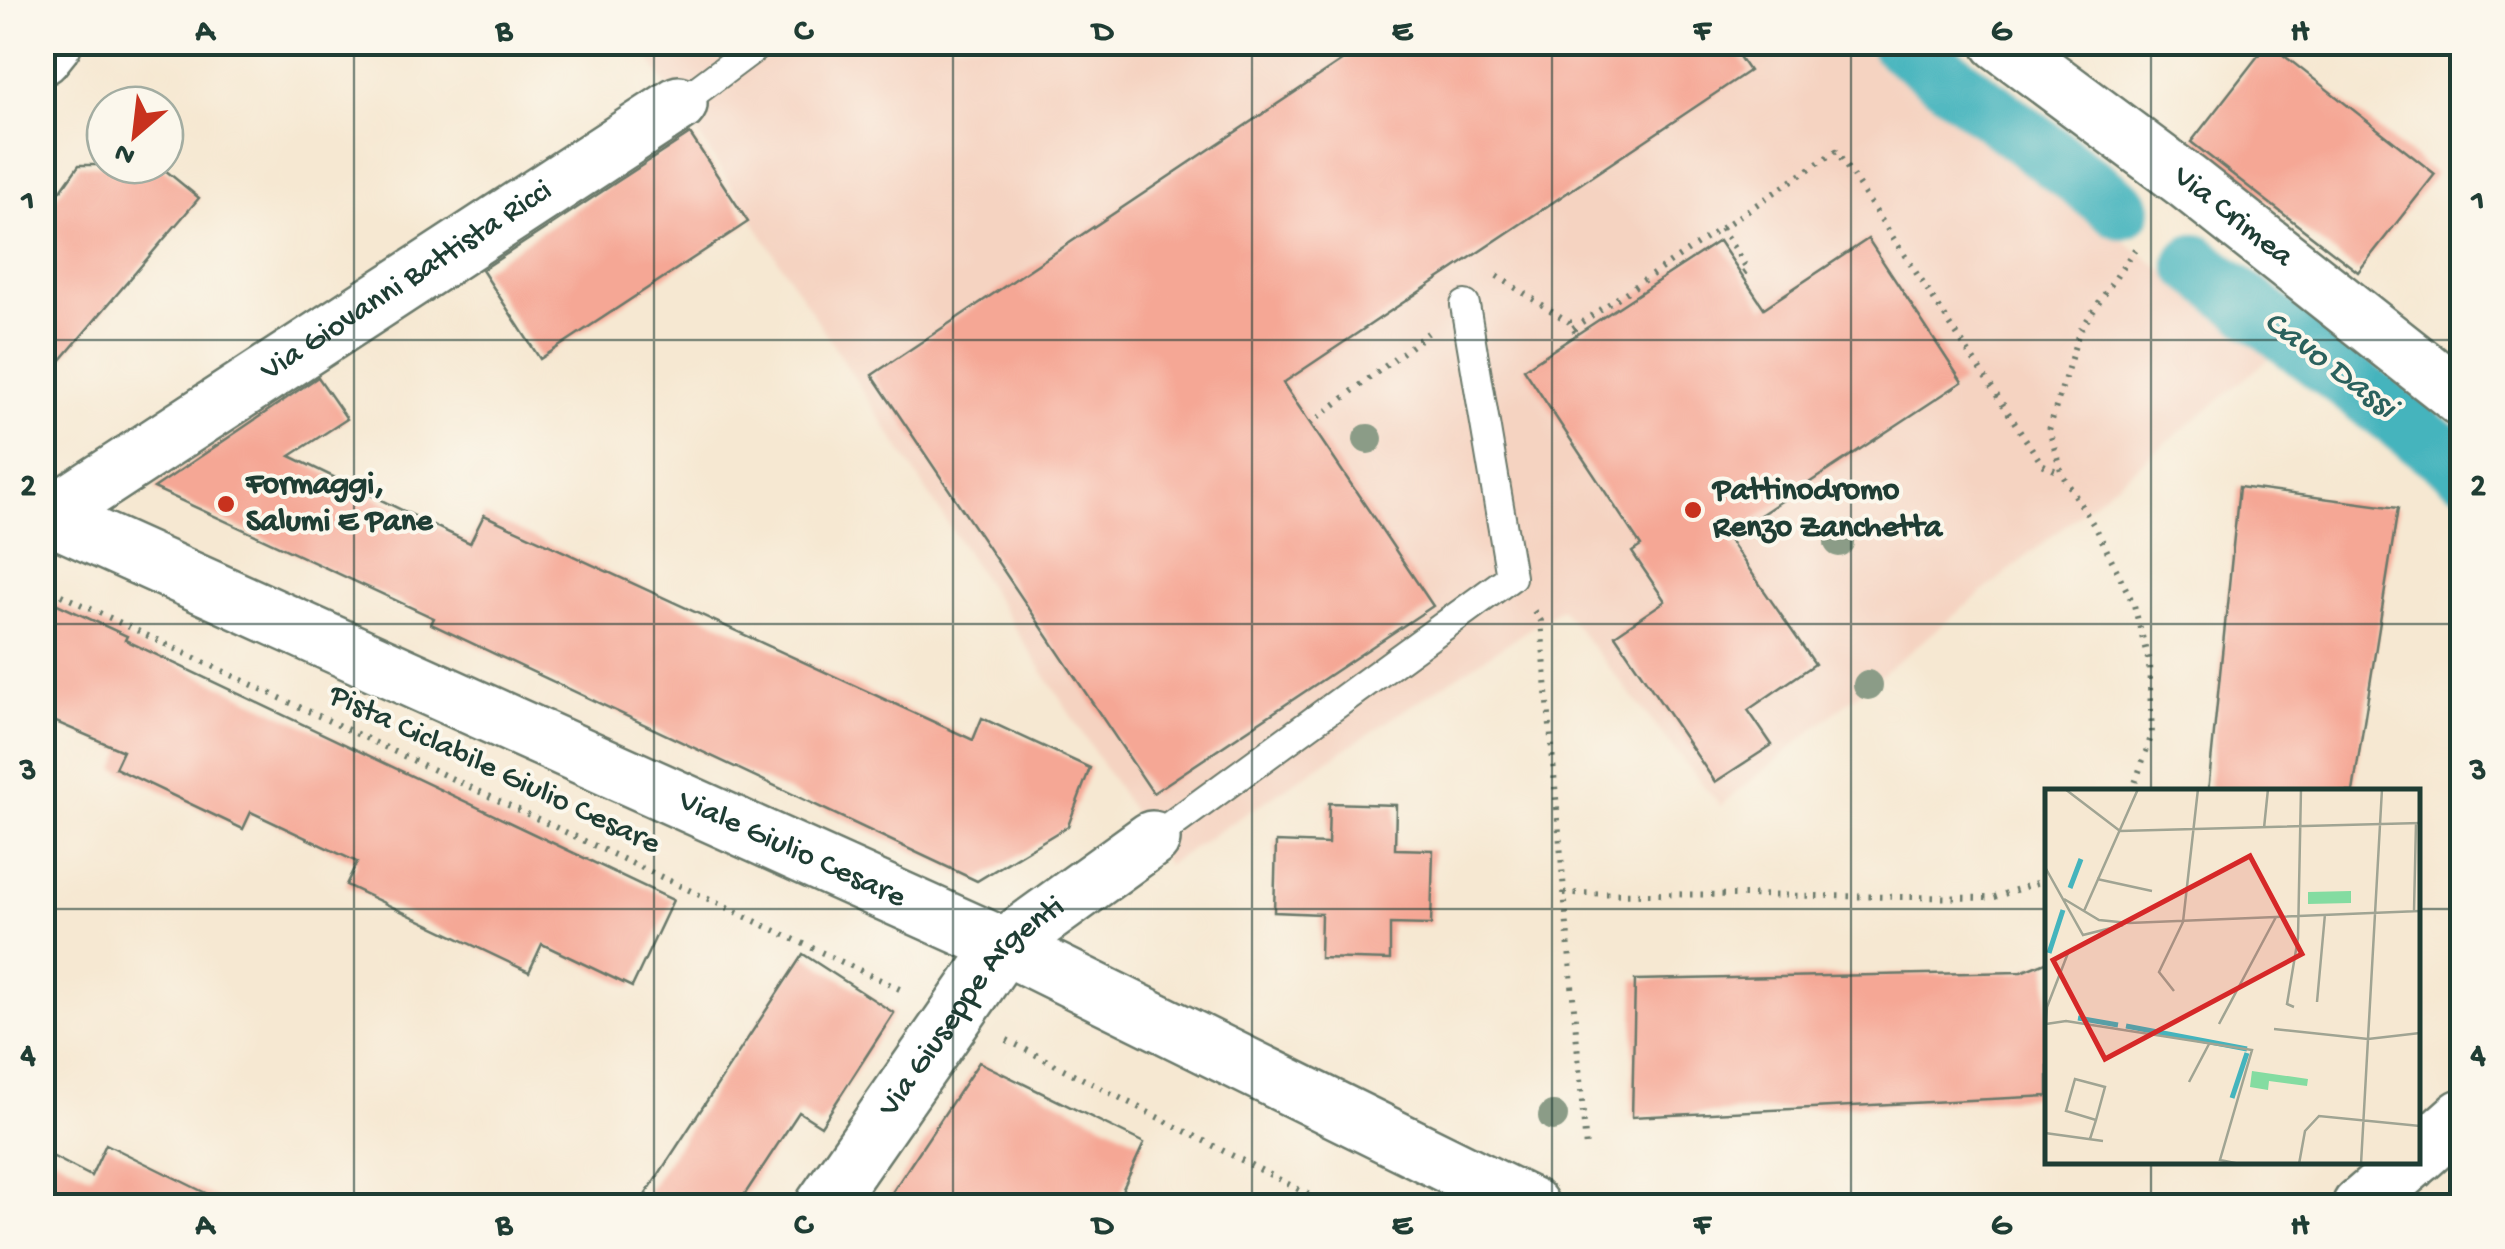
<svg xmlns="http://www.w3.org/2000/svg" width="2505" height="1249" viewBox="0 0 2505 1249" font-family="'Gochi Hand',sans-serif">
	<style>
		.built { fill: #f5d3c1 }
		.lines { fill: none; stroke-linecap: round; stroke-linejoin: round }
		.canal { stroke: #44b4bd; stroke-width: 60 }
		.building { fill: #f5a795 }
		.lane-casing { stroke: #6a796b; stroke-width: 32 }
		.street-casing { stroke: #6a796b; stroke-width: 60 }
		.secondary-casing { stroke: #6a796b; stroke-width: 60 }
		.path { stroke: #6a796b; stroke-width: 6; stroke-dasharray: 2.5 8; stroke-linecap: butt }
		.lane { stroke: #fff; stroke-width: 28 }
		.street { stroke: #fff; stroke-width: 55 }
		.secondary { stroke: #fff; stroke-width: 55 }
		.tree { fill: #8b9c87 }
		.grid { fill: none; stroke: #1f3d34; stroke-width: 2.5; stroke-opacity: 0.55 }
		.poi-dot { fill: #c8321e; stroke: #fbf7ec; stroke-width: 4 }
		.labels { text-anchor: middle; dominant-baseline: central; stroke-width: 8; stroke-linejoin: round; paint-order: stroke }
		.street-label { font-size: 32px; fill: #1f3d34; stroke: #fbf7ec }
		.poi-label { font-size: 32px; font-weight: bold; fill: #1f3d34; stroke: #fbf7ec; text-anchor: start }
		.water-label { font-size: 35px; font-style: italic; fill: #2a615d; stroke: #fbf7ec }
		.inset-river { fill: none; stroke: #44b4bd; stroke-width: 5 }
		.inset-road { fill: none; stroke: #a0a493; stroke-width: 2.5 }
		.view { fill: #d62828; fill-opacity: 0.15; stroke: #d62828; stroke-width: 5 }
		.inset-edge { fill: none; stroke: #1f3d34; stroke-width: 5 }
		.neatline { fill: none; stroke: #1f3d34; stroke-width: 4 }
		.grid-label { font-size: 32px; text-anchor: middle; font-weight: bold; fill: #1f3d34 }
	</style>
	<rect width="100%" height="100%" fill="#fbf7ec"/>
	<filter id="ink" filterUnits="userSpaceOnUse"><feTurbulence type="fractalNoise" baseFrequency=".01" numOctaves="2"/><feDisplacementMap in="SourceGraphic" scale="20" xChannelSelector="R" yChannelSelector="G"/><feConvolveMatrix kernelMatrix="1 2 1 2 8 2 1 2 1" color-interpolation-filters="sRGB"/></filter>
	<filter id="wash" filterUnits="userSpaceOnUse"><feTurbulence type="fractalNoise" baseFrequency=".0048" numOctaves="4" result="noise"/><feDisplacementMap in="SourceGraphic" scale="40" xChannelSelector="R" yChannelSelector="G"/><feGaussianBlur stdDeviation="2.25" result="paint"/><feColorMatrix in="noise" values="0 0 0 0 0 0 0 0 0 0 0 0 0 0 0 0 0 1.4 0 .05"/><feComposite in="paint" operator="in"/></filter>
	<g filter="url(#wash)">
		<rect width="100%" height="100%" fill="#f6e8d2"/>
		<path class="built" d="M639,43H1859L2275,354L1720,806L1561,608L1167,865Z"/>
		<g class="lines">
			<path class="canal" d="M1899,42L2121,209
				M2195,264L2462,468"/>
		</g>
		<g id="blocks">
			<path class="building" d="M1370,42H1729L1749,71L1283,383L1433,606L1153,793L872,375Z
				M2268,43L2435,174L2358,272L2191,142Z
				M690,134L748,222L540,359L482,270Z
				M79,165H159L199,198L42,382V217Z
				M1868,239L1962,382L1727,537L1815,664L1748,710L1772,745L1715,782L1615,635L1665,601L1632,552L1641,546L1524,369L1719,241L1764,308Z
				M318,377L347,419L290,456L470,543L484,515L973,740L982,718L1090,768L1068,826L977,881L431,624L434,618L154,488Z
				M2239,487L2398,508L2353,792H2208Z
				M42,597L127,636L125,640L673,900L632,987L542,944L529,972L346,885L357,862L251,812L243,829L115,768L123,751L42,716Z
				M1329,803L1396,805L1395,849L1433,850L1431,925L1390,924V960L1320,958L1321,914L1274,912L1276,842L1328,844Z
				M803,954L894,1013L821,1126L799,1112L737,1206H638Z
				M2048,961V1096L1632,1117L1635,980L2021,972Z
				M979,1062L1144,1143L1115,1206H883Z
				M106,1144L232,1206H42V1151L91,1176Z"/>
		</g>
	</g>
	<g filter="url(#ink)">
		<use href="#blocks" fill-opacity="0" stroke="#6a796b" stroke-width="2.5"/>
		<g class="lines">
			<g class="lane-casing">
				<path id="lane" d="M679,104L762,42
					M1152,839L1511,577L1465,305"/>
			</g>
			<g class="street-casing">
				<g id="street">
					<path id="s1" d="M1999,42L2186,181L2462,399"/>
					<path d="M42,57L54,42"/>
					<path id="s2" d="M49,516L679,104"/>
					<path id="s3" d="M823,1206L1004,946L1152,839"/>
				</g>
			</g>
			<g class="secondary-casing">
				<g id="secondary">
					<path id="s4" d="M42,513L1004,946L1531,1206"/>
					<path d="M2418,1156L2462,1117"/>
					<path d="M2360,1206L2411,1162"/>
				</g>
			</g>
			<path class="path" d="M1721,228L1748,270L1741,275
				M1497,276L1569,322L1577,334
				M1573,328L1836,151L2042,464L2062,474
				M1310,424L1428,333
				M42,586L906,992
				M1534,611L1541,621L1586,1149
				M2132,792L2152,734L2149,663L2134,605L2098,532L2062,474L2049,430L2079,332L2135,249
				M1564,893L1992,898L2048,879
				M1007,1040L1331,1206"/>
			<use href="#lane" class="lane"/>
			<use href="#street" class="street"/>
			<use href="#secondary" class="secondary"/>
		</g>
		<g class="tree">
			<circle cx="1368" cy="439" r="15"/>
			<circle cx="1839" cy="542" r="15"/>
			<circle cx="1868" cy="685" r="15"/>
			<circle cx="1553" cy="1116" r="15"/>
		</g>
	</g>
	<path class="grid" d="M354,42V1206M654,42V1206M953,42V1206M1252,42V1206M1552,42V1206M1851,42V1206M2151,42V792M42,340H2462M42,624H2462M42,909H2048M2418,909H2462M2151,1162V1206"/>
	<g class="poi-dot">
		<circle cx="226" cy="504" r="10"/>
		<circle cx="1693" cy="510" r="10"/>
	</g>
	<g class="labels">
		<g class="street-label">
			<text stroke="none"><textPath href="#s1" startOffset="292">Via Crimea</textPath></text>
			<text stroke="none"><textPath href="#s2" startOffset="428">Via Giovanni Battista Ricci</textPath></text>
			<text transform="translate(494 771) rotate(25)">Pista Ciclabile Giulio Cesare</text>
			<text stroke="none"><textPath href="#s4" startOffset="822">Viale Giulio Cesare</textPath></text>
			<text stroke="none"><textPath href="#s3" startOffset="250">Via Giuseppe Argenti</textPath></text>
		</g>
		<g class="poi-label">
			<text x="246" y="486">Formaggi,<tspan x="246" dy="37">Salumi E Pane</tspan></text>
			<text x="1713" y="492">Pattinodromo<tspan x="1713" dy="37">Renzo Zanchetta</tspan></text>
		</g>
		<g class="water-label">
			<text transform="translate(2329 366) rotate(37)">Cavo Dassi</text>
		</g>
	</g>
	<g transform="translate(2045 789)">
		<rect width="375" height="375" fill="#f6e8d2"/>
		<path d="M306,102V114L263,115V103ZM207,282L263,290L262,297L224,292L223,301L205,298Z" fill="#84dca1"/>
		<path class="inset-river" d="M25,99L36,70M4,164L18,121M33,229L73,236M81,237L202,260M187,309L202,264"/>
		<path class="inset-road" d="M20,0L75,42M219,39L223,0M75,42L375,34M0,78L38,146L78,136M52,90L107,102M19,110L54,131L84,134L375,122M39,122L93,0M369,122L371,34M129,202L114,183L138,133L153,0M272,213L280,125M249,218L242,215L253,149L256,0M1,235L21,232L207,261L175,371L195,375M174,235L231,128M229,240L323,250L375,244M0,248L2,218L23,164M144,293L164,255M0,344L58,352M45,350L51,331L60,298L30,290L21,322L51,331M254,375L260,342L274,327L375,337M316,375L337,0"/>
		<path class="view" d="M205,67L257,165L60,270L8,171Z"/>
		<rect width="375" height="375" class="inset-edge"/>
	</g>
	<rect width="2505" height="1249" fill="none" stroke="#fbf7ec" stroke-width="110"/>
	<g transform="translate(135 135) rotate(208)"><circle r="48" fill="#fbf7ec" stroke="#a3ada2" stroke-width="2.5"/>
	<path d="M0-8L18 38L0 25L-18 38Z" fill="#c8321e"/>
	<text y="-15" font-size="28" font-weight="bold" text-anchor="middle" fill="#1f3d34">N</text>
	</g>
	<rect x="55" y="55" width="2395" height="1139" class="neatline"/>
	<g class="grid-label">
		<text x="205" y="39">A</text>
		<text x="504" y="39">B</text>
		<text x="803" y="39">C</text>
		<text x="1103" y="39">D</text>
		<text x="1402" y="39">E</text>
		<text x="1702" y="39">F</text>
		<text x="2001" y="39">G</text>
		<text x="2300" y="39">H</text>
		<text x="28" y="209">1</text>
		<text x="2478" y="209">1</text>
		<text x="28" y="494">2</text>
		<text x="2478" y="494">2</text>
		<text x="28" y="778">3</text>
		<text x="2478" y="778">3</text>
		<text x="28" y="1063">4</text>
		<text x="2478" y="1063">4</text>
		<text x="205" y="1233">A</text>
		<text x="504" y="1233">B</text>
		<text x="803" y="1233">C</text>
		<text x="1103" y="1233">D</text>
		<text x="1402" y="1233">E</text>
		<text x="1702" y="1233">F</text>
		<text x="2001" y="1233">G</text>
		<text x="2300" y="1233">H</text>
	</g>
</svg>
